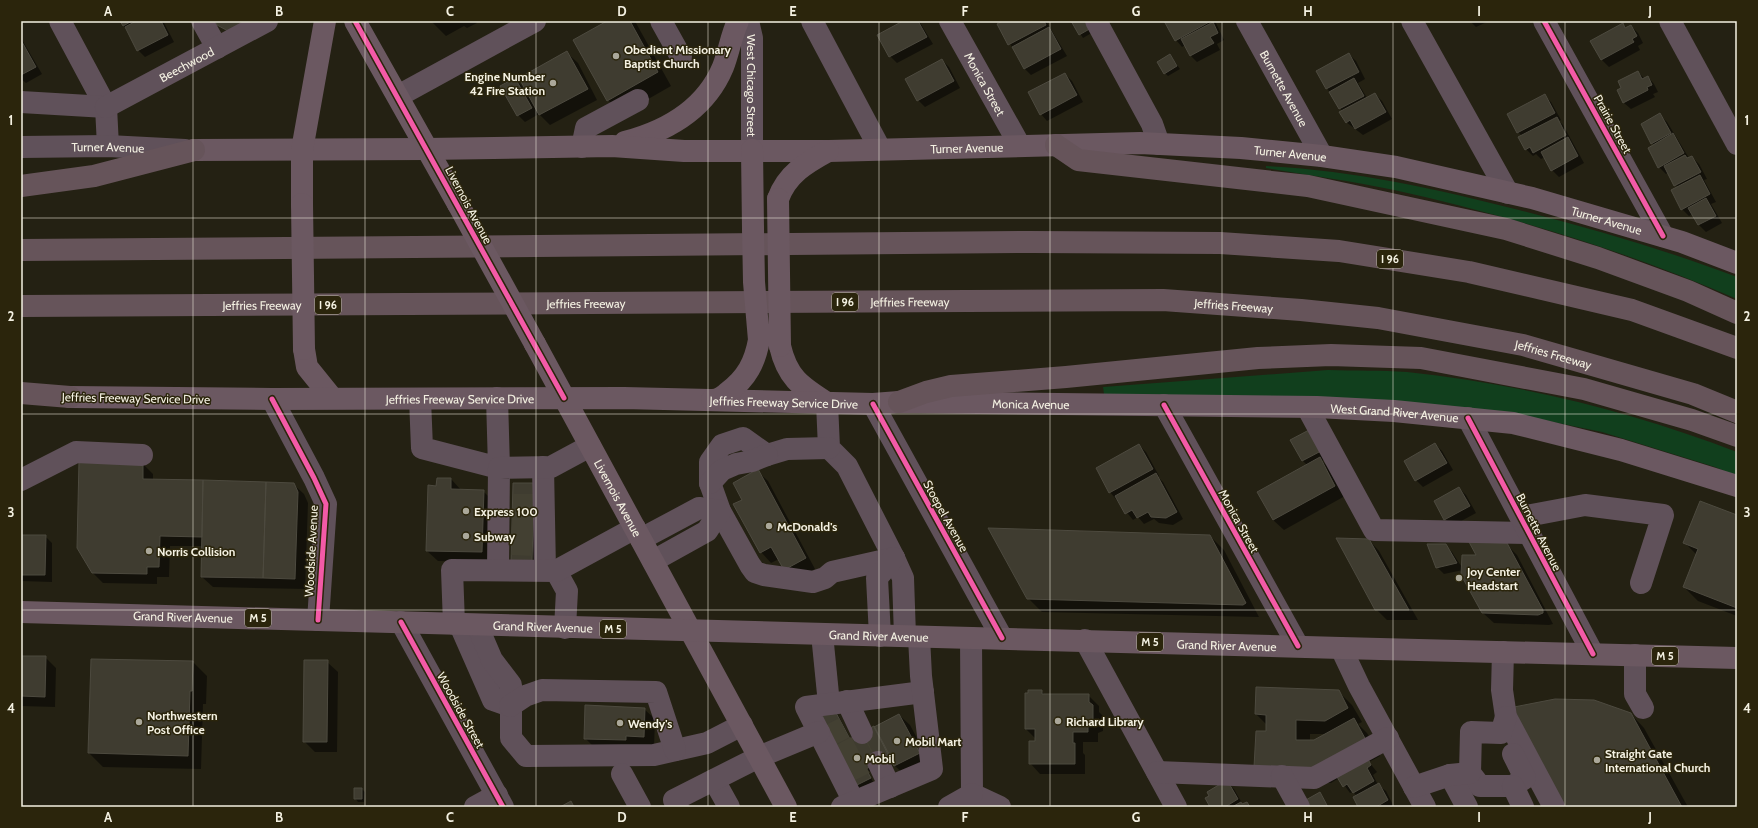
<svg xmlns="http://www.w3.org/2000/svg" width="1758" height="828" viewBox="0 0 1758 828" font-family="Cabin,sans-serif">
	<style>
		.green { fill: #113f1d }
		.shadow { fill: #0007; fill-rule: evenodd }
		.building { fill: #3f3c30; stroke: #4d4a3f }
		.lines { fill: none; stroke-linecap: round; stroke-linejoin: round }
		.minor-tunnel { stroke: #434032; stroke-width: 22; stroke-dasharray: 22 11; stroke-linecap: butt }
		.minor { stroke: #60515a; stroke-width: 22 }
		.major { stroke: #6b5861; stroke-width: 22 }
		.highway { stroke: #66545a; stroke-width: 22 }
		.major-bridge { stroke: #6b5861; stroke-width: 22 }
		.cycleway-casing { stroke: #2b250c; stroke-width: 8 }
		.cycleway { stroke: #f35aa7; stroke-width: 5 }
		.grid { fill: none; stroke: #f4f1e2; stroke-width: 1; stroke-opacity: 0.55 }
		.poi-dot { fill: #aba89a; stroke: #2b250c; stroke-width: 1.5 }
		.labels { text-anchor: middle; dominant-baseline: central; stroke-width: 3; stroke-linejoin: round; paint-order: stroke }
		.shield { fill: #2b250c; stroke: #b8b4a2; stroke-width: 1 }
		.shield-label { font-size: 11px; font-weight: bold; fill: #f4f1e2 }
		.poi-label { font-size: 12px; font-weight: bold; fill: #f4f1e2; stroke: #2b250c; text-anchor: start }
		.street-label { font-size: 12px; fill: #f4f1e2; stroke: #2b250c }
		.neatline { fill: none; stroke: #f4f1e2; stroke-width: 1.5 }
		.grid-label { font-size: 13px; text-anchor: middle; font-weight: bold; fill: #f4f1e2 }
	</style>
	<rect width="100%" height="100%" fill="#242113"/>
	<path class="green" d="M1266,166C1351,170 1437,189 1519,210C1593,229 1666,250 1737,277V299C1627,251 1511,216 1394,190C1352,181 1308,175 1266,168Z
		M1328,370C1354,371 1381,370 1407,372C1520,384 1631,411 1737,452V476L1715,467L1602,432L1505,412L1104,394L1103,387Z"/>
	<path class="shadow" d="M121,21H163L174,42L145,57L138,50Z
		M431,21H476L477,23L467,28L464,26L446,36Z
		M609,21H634L636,23L671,86L622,114L608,100Z
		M905,21H919L933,44L897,63L890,56Z
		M1005,21H1046L1067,56L1031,75L1024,68L999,24Z
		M1072,21L1095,31L1083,38Z
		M1165,21H1215L1224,40L1217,44L1220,50L1197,62L1191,56L1185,45L1182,47L1176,40Z
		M1470,21H1489L1476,27Z
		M1623,25L1627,28L1631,26L1638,33L1643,43L1638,46L1640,50L1609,67L1602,60L1592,42Z
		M21,38L42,74L26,83L21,79Z
		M567,53L578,63L597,100L550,125L539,114L525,122L518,115L515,79L522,86L528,98Z
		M1349,54L1356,61L1365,79L1358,83L1367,98L1375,94L1382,101L1392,119L1363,135L1346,122L1342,111L1327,88Z
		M1170,55L1180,69L1168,76L1165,73Z
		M942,60L949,67L960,88L925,107L918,100Z
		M1638,72L1645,79L1648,77L1654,84L1658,92L1653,94L1655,97L1631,109L1624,103L1618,90Z
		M1065,74L1072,81L1083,102L1047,121L1041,114Z
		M1545,96L1551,102L1561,120L1559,121L1563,125L1584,163L1559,177L1552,170L1545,157L1541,159L1536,154L1533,156L1526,149L1522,136L1518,132Z
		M1660,115L1667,122L1689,158L1692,157L1699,164L1707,179L1704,180L1716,202L1711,204L1722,223L1706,232L1699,225L1693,214L1689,216L1682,209L1678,188L1669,172L1666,174L1659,167L1654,145L1652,143Z
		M1309,431L1327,458L1322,461L1330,469L1345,496L1284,530L1273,520L1307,465L1303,461L1292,440Z
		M1435,444L1442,451L1453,470L1423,487L1416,480Z
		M1139,445L1146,452L1159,476L1158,477L1163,482L1183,519L1173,525L1159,523L1154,519L1144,524L1138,517L1133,520L1110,492Z
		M143,464L153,474V480L293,484L304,494L308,503L305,589L213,587L202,577L203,546H170L169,577H157V584L103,583L92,572Z
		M757,471L768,481L815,569L795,580L779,559L771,563L761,552L744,500Z
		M451,479L461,490L483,491L494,502L492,562L438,561L427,551L437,487Z
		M533,484L534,565H515Z
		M1459,488L1466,495L1476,513L1452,526L1445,519Z
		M1737,516V616L1698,601L1684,587L1697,555L1684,542Z
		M21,536H45L52,543V582L21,581Z
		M1210,536L1224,550L1259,617L1042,612L1028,598Z
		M1369,540L1379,551L1418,620H1387L1376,609Z
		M1506,544L1517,555L1553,624L1549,625L1494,623L1483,613L1463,570L1444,574L1437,567L1445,545L1452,552L1463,569L1478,556Z
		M21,657H45L56,668L55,707L21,706Z
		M92,660L193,662L207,676L206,704H203L201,769L103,767L89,753Z
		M327,662L338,672L337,752H315L304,741Z
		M1041,691L1045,695H1088L1099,706V712L1103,716V731L1098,733V742H1083V753L1085,755V774H1040L1030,763L1036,739L1026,729Z
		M1338,691L1352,705L1362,722L1358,724L1367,733L1380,756L1369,762L1377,772L1373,775L1378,785L1386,791L1394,807H1359L1357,796L1353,792L1350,793L1339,778L1331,783L1269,781L1267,725L1256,714ZM1310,734H1327L1314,741H1310Z
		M644,709L655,719L654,747L596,749L585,738Z
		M837,713L851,740L899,715L910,725L930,763L906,776L895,766L892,759L868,772L873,782L857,790L817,719Z
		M1630,713L1644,728L1688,807H1565Z
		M1227,782L1234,789L1243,805L1247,803L1251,807H1211Z
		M362,789L365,792L364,802H358L355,798Z
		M1320,794L1329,807H1309Z"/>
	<path class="building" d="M120,21H132L123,26Z
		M136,21H161L168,35L137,51L125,27Z
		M215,21H245L228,31L217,25Z
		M607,21H630L658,72L607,101L573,40Z
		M903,21H918L927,37L889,57L877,35Z
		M1003,21H1044L1046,25L1008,45L997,24Z
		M1071,21H1089L1093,27L1079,35Z
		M1164,21H1211L1175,41Z
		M1213,22L1218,33L1210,37L1214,43L1190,56L1181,39Z
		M1623,23L1625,28L1631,25L1637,36L1632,39L1634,42L1601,60L1590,41Z
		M1049,27L1061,49L1024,69L1012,47Z
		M21,40L36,67L21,75Z
		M567,51L588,89L539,115L519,78Z
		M1349,53L1359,72L1326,89L1316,71Z
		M1170,54L1177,66L1164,74L1157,62Z
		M942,59L954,81L917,101L905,79Z
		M1638,71L1642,79L1648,76L1652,85L1647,87L1648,90L1623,103L1617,90L1621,88L1618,81Z
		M1065,73L1077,95L1040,115L1028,92Z
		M515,78L532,108L517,116L500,86Z
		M1354,78L1364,96L1339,109L1329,92Z
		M1375,93L1386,112L1355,129L1350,120L1346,123L1339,112Z
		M1545,94L1555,113L1517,133L1507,114Z
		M1660,113L1671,133L1651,144L1641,124Z
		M1557,117L1566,135L1533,153L1530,147L1525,150L1518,137Z
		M1673,133L1684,153L1658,168L1648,148Z
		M1568,137L1578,156L1551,171L1541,152Z
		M1685,155L1687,158L1692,156L1701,172L1674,186L1664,166Z
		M1700,175L1710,194L1681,210L1671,190Z
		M1706,198L1716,216L1698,225L1688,208Z
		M1309,430L1321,451L1302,461L1290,440Z
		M1435,443L1447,463L1415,481L1404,461Z
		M1139,444L1153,469L1109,493L1096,468Z
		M1320,457L1335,486L1273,520L1257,492Z
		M79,461L143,463V479L203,480L202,537L160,536L159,567H147V574L92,573L77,548Z
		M758,469L806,558L784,570L771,547L760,553L733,504L742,500L733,483Z
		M1156,473L1177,512L1166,518L1151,517L1148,512L1137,518L1132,510L1125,514L1115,496Z
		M437,478H451V489L484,490L482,552L426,551L428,485L436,486Z
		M203,480L266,482L263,578L201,577Z
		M266,482L294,483L298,492L295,579L263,578Z
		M513,483H534L532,563L511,562Z
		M1459,487L1470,506L1444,520L1434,501Z
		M1700,501L1737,515V608L1683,587L1698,549L1683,543Z
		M988,528L1210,535L1246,603L1243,605L1027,599Z
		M21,535H46L45,575H21Z
		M1336,538L1369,539L1409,610H1375Z
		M1469,542L1507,543L1543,610V613L1538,615L1482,613L1461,575L1462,555H1476Z
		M1427,544H1446L1457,563L1436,568Z
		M21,656H46L45,697L21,696Z
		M91,659L193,661L192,691H190L188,756L88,753Z
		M304,660H328L327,742H303Z
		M1256,687L1339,690L1348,708L1325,721L1296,720V740H1314L1354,718L1367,742L1317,769L1254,767L1256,731H1266V715L1255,714Z
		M1028,690H1042V694H1089V702L1093,705V720L1088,722V732H1073V743H1075V764H1029V741H1035V729H1025V693H1028Z
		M1555,699L1594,700L1631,713L1682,807H1564L1509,708Z
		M585,705L645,708L644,737L626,736V740L584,739Z
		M834,709L850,739L874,726L890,756L866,769L871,778L853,787L816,718Z
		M899,714L920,753L894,766L874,727Z
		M1368,759L1371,765L1367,768L1374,781L1353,793L1347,784L1343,787L1337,777Z
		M1227,780L1238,799L1225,807H1210L1205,798L1209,796L1207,792Z
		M1379,783L1388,800L1376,807H1358L1353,797Z
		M354,788H362V799H354Z
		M1320,792L1328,807H1308L1304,801Z
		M571,801L574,807H560Z
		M1241,802L1242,804L1247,802L1250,807H1232Z"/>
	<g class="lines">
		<path class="minor-tunnel" d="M513,505H533
			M512,525L533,526
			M512,544L532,545
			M826,737L844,728
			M837,757L867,741
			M845,773L875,758"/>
		<g class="minor">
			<path d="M60,21L106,107L108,146"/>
			<path d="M202,21L217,48"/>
			<path d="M661,21L681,57"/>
			<path id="s1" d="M748,21L752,38V150"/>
			<path d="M812,21L880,149"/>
			<path id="s2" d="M950,21L1020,146"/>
			<path d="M1096,21L1152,124L1159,144"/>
			<path id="s3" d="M1247,21L1322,156"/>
			<path d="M1412,21L1508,193"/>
			<path d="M1544,21L1663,236"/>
			<path d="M1670,21L1737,144"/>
			<path d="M398,96L535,21"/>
			<path d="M21,102L106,107"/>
			<path id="s4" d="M106,107L267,21"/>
			<path id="s5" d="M21,147L108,146L185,150"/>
			<path d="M582,147L586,128L638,100"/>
			<path d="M272,399L314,478L326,504L318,620"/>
			<path d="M420,399L422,448L499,468L497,398"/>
			<path d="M827,403L829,448L847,466L894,558L903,578L905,636"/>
			<path d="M873,404L1002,638"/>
			<path d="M1164,405L1298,646"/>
			<path d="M1307,407L1374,530L1528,533"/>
			<path d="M1468,418L1593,654"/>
			<path d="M829,448L787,449L767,455L743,438L722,445L710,462V483L720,511L750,565L755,572L764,575L813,582L825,578L832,572L894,558"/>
			<path d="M543,467L545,570"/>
			<path d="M21,480L76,452L142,455"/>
			<path d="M710,483L722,470L736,464L752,461L767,455"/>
			<path d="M1521,517L1585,505L1663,515L1641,583"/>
			<path d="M641,539L699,508L720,511L707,531L653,561"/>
			<path d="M498,570L499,468L551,467L590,446"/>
			<path d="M556,571L567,591L565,628"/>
			<path d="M401,622L503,807"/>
			<path d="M454,624L452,570L556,571L635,528"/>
			<path d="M460,625L493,700L510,706"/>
			<path d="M477,625L492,660L511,685V738L526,756L654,755L707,743L742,725"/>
			<path d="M822,634L829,704"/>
			<path d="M880,636L877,578L894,558"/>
			<path d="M971,638L972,794L1000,807"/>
			<path d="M1085,640L1176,807"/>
			<path d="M1341,648L1359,686L1425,807"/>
			<path d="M1503,652L1502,690L1506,717L1554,807"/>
			<path d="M1635,655V694L1643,708"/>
			<path d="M847,701L862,733"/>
			<path d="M510,706L525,696L542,690L656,692L675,750"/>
			<path d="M878,762L890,787"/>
			<path d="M1157,772L1314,778L1388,738"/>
			<path d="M1470,773L1480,786H1513L1525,778L1513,754"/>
			<path d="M622,774L640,807"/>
			<path d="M1450,775L1467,807"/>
			<path d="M1282,776L1299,807"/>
			<path d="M714,780L729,807"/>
			<path d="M1513,786L1523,807"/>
			<path d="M1414,787L1450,775L1470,773L1471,732L1501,733L1506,717"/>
			<path d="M854,802L806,707L923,692"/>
			<path d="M475,807L497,795"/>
			<path d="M678,807L674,800L759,757L819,732"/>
			<path d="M842,807L932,769L921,676L919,637"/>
			<path d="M949,807L972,794"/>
		</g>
		<g class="major">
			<path d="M355,21L458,204"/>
			<path d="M625,142C667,131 705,110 723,67C729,52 731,36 738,21"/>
			<path id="s6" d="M194,150L427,149L612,146L684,151H829L1140,143L1241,148L1322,156L1396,167L1532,198L1682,242L1737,263"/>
			<path d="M752,150L753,229"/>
			<path d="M778,199C787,174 806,163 828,151"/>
			<path d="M302,204V150L325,21"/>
			<path id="s7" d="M535,344L786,807"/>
			<path d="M780,346C787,377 800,386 827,403"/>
			<path d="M304,349L307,367L332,398"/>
			<path id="s8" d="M70,397L272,399L624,398L873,404L899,402L1317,407L1394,411L1513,423L1621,450L1737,486"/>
			<path id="s9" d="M21,612L1341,648L1737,658"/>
		</g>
		<g class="highway">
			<path d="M1056,145L1078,160L1308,186L1506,229L1598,258L1688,291L1737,313"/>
			<path d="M21,186L94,176L194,150"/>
			<path d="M21,250L1031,242L1220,243L1339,251L1469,272L1632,310L1737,348"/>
			<path id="s10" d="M21,306L1163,300L1301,310L1378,318L1523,345L1693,394L1737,412"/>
			<path d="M21,393L70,397"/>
			<path d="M899,402L926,392L951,386L1066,377L1258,358L1331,355L1421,358L1584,389L1692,420L1737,436"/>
		</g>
		<path class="major-bridge" d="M778,199L780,346
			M302,204L304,349
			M458,204L535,344
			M712,400C719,400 724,396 728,392C747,378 755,362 759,340L754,282L753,229"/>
		<g class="cycleway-casing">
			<path id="cycleway" d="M355,21L564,398
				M1544,21L1663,236
				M272,399L314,478L326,504L318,620
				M873,404L1002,638
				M1164,405L1298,646
				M1468,418L1593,654
				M401,622L503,807"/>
		</g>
		<use href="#cycleway" class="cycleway"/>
	</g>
	<path class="grid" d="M193,21V807M365,21V807M536,21V807M708,21V807M879,21V807M1050,21V807M1222,21V807M1393,21V807M1565,21V807M21,218H1737M21,414H1737M21,610H1737"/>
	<g class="poi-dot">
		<circle cx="616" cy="56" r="4"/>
		<circle cx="553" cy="83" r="4"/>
		<circle cx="466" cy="511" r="4"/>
		<circle cx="769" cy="526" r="4"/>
		<circle cx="466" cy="536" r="4"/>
		<circle cx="149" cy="551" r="4"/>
		<circle cx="1459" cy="578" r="4"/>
		<circle cx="1058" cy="721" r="4"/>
		<circle cx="139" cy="722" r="4"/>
		<circle cx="620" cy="723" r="4"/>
		<circle cx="897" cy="741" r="4"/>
		<circle cx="857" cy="758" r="4"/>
		<circle cx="1597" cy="760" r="4"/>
	</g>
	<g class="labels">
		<g class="shield">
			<rect x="1377" y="250" width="26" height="18" rx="3"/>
			<rect x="832" y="293" width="26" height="18" rx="3"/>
			<rect x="315" y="296" width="26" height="18" rx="3"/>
			<rect x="245" y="609" width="26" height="18" rx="3"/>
			<rect x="600" y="620" width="26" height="18" rx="3"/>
			<rect x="1137" y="633" width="26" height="18" rx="3"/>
			<rect x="1652" y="647" width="26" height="18" rx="3"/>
		</g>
		<g class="shield-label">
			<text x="1390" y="259">I 96</text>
			<text x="845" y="302">I 96</text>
			<text x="328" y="305">I 96</text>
			<text x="258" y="618">M 5</text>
			<text x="613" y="629">M 5</text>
			<text x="1150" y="642">M 5</text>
			<text x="1665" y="656">M 5</text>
		</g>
		<g class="poi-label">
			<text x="624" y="49">Obedient Missionary<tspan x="624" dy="14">Baptist Church</tspan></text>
			<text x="545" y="76" text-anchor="end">Engine Number<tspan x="545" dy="14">42 Fire Station</tspan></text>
			<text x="474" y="511">Express 100</text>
			<text x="777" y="526">McDonald's</text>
			<text x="474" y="536">Subway</text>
			<text x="157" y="551">Norris Collision</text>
			<text x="1467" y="571">Joy Center<tspan x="1467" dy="14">Headstart</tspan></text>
			<text x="147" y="715">Northwestern<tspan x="147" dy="14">Post Office</tspan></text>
			<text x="1066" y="721">Richard Library</text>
			<text x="628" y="723">Wendy's</text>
			<text x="905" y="741">Mobil Mart</text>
			<text x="1605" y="753">Straight Gate<tspan x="1605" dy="14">International Church</tspan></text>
			<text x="865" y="758">Mobil</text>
		</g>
		<g class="street-label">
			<text stroke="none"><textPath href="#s4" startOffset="91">Beechwood</textPath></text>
			<text stroke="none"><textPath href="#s2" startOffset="72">Monica Street</textPath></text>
			<text stroke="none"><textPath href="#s1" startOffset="65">West Chicago Street</textPath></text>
			<text stroke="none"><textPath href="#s3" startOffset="77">Burnette Avenue</textPath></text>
			<text transform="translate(1613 124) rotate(61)">Prairie Street</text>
			<text stroke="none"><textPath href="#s5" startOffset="87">Turner Avenue</textPath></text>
			<text stroke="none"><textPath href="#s6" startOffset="773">Turner Avenue</textPath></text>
			<text stroke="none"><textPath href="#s6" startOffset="1097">Turner Avenue</textPath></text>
			<text transform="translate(469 205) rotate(62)">Livernois Avenue</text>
			<text stroke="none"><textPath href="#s6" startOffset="1421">Turner Avenue</textPath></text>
			<text stroke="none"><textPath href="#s10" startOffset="889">Jeffries Freeway</textPath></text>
			<text stroke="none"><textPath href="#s10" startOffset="565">Jeffries Freeway</textPath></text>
			<text stroke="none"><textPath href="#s10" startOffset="241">Jeffries Freeway</textPath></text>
			<text stroke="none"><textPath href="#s10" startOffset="1213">Jeffries Freeway</textPath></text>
			<text stroke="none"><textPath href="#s10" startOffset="1537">Jeffries Freeway</textPath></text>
			<text transform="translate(136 398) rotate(1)">Jeffries Freeway Service Drive</text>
			<text stroke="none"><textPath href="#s8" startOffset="390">Jeffries Freeway Service Drive</textPath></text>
			<text stroke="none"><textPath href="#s8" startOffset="714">Jeffries Freeway Service Drive</textPath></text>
			<text stroke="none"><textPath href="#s8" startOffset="961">Monica Avenue</textPath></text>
			<text stroke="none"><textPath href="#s8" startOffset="1325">West Grand River Avenue</textPath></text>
			<text stroke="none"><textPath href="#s7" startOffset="175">Livernois Avenue</textPath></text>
			<text transform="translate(946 516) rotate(61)">Stoepel Avenue</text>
			<text transform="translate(1239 521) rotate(61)">Monica Street</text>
			<text transform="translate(1539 532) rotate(63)">Burnette Avenue</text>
			<text transform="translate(311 551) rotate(-87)">Woodside Avenue</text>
			<text stroke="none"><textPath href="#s9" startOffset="162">Grand River Avenue</textPath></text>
			<text stroke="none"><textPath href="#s9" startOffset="522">Grand River Avenue</textPath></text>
			<text stroke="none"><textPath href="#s9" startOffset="858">Grand River Avenue</textPath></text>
			<text stroke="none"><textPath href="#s9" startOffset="1206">Grand River Avenue</textPath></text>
			<text transform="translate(461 710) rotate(61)">Woodside Street</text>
		</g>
	</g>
	<rect width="1758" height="828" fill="none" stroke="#2b250c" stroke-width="44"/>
	<rect x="22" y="22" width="1714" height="784" class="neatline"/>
	<g class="grid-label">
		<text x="108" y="16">A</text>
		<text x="279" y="16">B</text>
		<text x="450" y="16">C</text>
		<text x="622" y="16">D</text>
		<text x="793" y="16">E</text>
		<text x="965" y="16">F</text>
		<text x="1136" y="16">G</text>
		<text x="1308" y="16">H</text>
		<text x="1479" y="16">I</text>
		<text x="1650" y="16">J</text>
		<text x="11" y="125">1</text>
		<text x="1747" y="125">1</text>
		<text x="11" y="321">2</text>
		<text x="1747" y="321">2</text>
		<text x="11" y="517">3</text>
		<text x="1747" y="517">3</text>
		<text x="11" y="713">4</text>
		<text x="1747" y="713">4</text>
		<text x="108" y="822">A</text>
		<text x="279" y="822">B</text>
		<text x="450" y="822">C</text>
		<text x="622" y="822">D</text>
		<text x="793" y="822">E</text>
		<text x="965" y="822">F</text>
		<text x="1136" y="822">G</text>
		<text x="1308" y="822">H</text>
		<text x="1479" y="822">I</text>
		<text x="1650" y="822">J</text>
	</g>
</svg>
